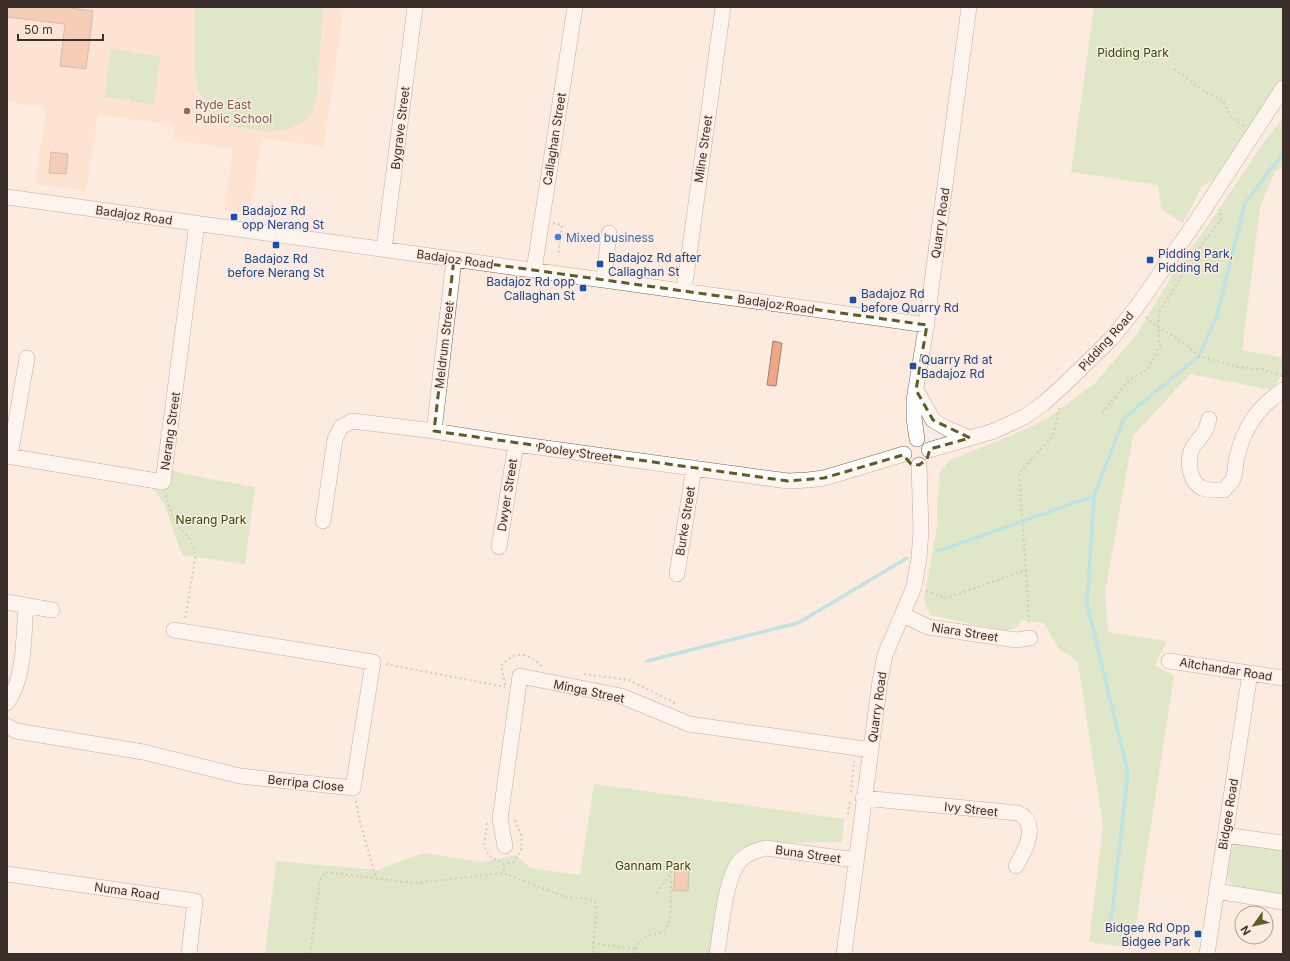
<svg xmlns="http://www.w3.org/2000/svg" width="1290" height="961" viewBox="0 0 1290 961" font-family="Inter,sans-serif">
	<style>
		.built { fill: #fedac3 }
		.green { fill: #bddfac }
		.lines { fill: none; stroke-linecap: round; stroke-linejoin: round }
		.stream { stroke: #73d9e8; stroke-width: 3.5 }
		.building { fill: #eea685; stroke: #9d8173 }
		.minor-casing { stroke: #796050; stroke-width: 16 }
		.path { stroke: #af9f96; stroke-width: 2; stroke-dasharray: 2 3; stroke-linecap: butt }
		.minor { stroke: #fff; stroke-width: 15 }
		.marked { fill: none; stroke: #5c5c29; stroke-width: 3; stroke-dasharray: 8 5; stroke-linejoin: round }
		.education-dot { fill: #8d6e63; stroke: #fdebe0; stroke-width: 1.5 }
		.transit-dot { fill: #1a4fb4; stroke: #fdebe0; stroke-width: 1.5 }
		.shop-dot { fill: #3f7fe0; stroke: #fdebe0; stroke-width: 1.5 }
		.labels { text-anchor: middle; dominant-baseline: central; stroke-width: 3; stroke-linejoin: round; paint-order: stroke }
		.park-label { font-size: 12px; fill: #274d0c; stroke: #fdebe0 }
		.education-label { font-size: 12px; fill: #785e54; stroke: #fdebe0; text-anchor: start }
		.street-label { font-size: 12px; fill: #3b3029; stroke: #fdebe0 }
		.transit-label { font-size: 12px; fill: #164399; stroke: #fdebe0; text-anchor: start }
		.shop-label { font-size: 12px; fill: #366cbe; stroke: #fdebe0; text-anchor: start }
	</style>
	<rect width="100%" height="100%" fill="#fdebe0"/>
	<path class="built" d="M7,7H344L324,147L262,138L250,213L224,210L233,149L173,140L174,125L98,115L86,191L35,184L46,108L7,102Z"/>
	<path class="green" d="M195,7H323L317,97L311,117L289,129L269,132L234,127L212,114L197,88L195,68Z
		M1094,7H1283V78L1213,180L1202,186L1183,223L1161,209L1158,185L1071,172Z
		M111,48L135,52L134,55H136L137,53L161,56L154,105L130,101V97H128V100L104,97Z
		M1283,118V166L1275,171L1260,208L1242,350L1283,358V373L1272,390L1190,374L1133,436L1105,593L1108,632L1167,641L1155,665L1174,676L1132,948L1089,942L1103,826L1078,662L1058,648L1044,623L1021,620L1016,628L1004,631L930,615L924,599L937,526V507L940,472L950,460L1010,436L1045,420L1094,384L1137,334L1177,267L1206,228L1262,145Z
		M165,468L184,474L255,487L245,564L182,555L164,503L145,479L163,482Z
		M594,784L844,819L842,842L759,843L741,849L730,862L723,876L711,954H265L276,861L377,870L423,853L481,862L516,855L530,868L580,875Z
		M1241,842L1283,848V896L1235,887L1229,880L1227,876L1230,851L1233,847Z"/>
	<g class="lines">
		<path class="stream" d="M938,551L1094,496
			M647,661L798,623L907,558
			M1110,929L1128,773L1087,604L1094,496L1124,418L1199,356L1217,315L1245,203L1283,153"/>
	</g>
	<path class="building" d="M7,7H63L93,11L86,69L60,66L65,24L7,17Z
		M51,152L68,154L66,174L49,173Z
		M773,341L782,343L776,386L767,385Z
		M675,866H689L688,891L674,890Z"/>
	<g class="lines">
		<g class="minor-casing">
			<path id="minor" d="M7,197L927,325
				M384,249L415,7
				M534,270L575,7
				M604,280L609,233
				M684,291L723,7
				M916,390L933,420L948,429L970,438
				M1209,419C1208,422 1207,427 1205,431C1201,438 1194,443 1191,451C1187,463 1190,482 1202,488C1209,491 1216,490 1224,490C1226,487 1230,484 1232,481C1236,475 1235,464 1237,457C1244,427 1258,407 1283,390
				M434,431L454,259
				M917,439L914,418V400L925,334L969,7
				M929,450L994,431L1024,417L1044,403L1064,385L1112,338L1136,308L1201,214L1283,88
				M7,456L163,482L197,223
				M10,456L27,358
				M323,521L335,439L341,427L352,421L434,431L516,444L788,481L808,480L824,478L904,454
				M499,547L516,444
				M677,574L694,468
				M7,602L52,610
				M903,615L928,627L1016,640L1030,638
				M1169,661L1283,678
				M7,703C26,676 23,637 26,605
				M7,726L16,731L143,752L240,776L353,788L373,662L174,630
				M863,798L1018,813C1040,823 1025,851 1016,866
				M1225,835L1283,843
				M505,846L500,819L520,676L621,696L689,724L871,750
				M7,874L195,901L189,954
				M1216,891L1283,902
				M717,954C721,931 725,872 743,858C750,852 758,850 766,848L856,860
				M844,954L880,681L885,655L914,587L919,558L921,531L919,465
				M1207,954L1250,673"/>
		</g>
		<path class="path" d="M1174,69L1201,89L1223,101L1231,117L1244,126
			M553,223L562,225L558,256
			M1146,317L1158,327L1188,346L1199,356L1237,367L1262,369L1283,376
			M1102,413L1129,380L1147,370L1160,346L1158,327L1160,311L1194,256L1221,219L1220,209
			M166,495L172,516L179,528L189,537L194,549L195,558L185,620
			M1026,570L1029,625
			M926,591L947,598L1026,570L1019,473L1053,436L1059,408
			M386,664L505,687
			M584,674L629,680L677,704
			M505,685L501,666C516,649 527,653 543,667
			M851,792L854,761
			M356,801L359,818L376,878
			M848,814L850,800
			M487,823L484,845L489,856L504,864L514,862L521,851L522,837L515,820
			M504,864V873
			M661,865L671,866V890L686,891
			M657,893L670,874
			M593,943L635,949
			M310,954L320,879L326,872L415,883L504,873L565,897L588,899L595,902L597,911L593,943L594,954
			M634,954C635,949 639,941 644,938C652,933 663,936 668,925C672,915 670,901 671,890"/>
		<use href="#minor" class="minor"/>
	</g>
	<path d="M0 0H1290V961H0ZM454,259L927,325L916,390L933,420L970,438L930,449L927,459L919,465L911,464L903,455L824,478L788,481L434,431Z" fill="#fdebe0" fill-opacity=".55" fill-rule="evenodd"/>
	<path class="marked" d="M454,259L927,325L916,390L933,420L970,438L930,449L927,459L919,465L911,464L903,455L824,478L788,481L434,431Z"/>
	<circle class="education-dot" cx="187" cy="111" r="4"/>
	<g class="transit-dot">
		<rect x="230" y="213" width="8" height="8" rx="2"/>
		<rect x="272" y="241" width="8" height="8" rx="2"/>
		<rect x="1146" y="256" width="8" height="8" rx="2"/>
		<rect x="596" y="260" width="8" height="8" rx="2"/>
		<rect x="579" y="284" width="8" height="8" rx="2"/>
		<rect x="849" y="296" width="8" height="8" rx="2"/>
		<rect x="909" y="362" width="8" height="8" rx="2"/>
		<rect x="1194" y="930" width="8" height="8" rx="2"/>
	</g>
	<circle class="shop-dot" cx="558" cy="237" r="4"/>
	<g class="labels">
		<g class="park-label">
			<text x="1133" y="52">Pidding Park</text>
			<text x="211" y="519">Nerang Park</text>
			<text x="653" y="865">Gannam Park</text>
		</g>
		<g class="education-label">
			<text x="195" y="104">Ryde East<tspan x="195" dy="14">Public School</tspan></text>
		</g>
		<g class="street-label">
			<text transform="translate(400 128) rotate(-83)">Bygrave Street</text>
			<text transform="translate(554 139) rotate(-81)">Callaghan Street</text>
			<text transform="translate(703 149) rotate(-82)">Milne Street</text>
			<text transform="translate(134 215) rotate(8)">Badajoz Road</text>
			<text transform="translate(940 223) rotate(-82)">Quarry Road</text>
			<text transform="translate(455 259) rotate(8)">Badajoz Road</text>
			<text transform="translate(776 304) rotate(8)">Badajoz Road</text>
			<text transform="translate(1106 341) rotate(-48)">Pidding Road</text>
			<text transform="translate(444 345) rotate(-83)">Meldrum Street</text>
			<text transform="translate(170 431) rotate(-82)">Nerang Street</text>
			<text transform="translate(575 452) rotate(8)">Pooley Street</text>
			<text transform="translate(507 495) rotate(-81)">Dwyer Street</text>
			<text transform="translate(685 521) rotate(-81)">Burke Street</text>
			<text transform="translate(965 632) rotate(9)">Niara Street</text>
			<text transform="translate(1226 669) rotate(9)">Aitchandar Road</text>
			<text transform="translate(589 691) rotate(12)">Minga Street</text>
			<text transform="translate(877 707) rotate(-82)">Quarry Road</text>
			<text transform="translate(306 783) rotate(6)">Berripa Close</text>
			<text transform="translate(971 809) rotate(6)">Ivy Street</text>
			<text transform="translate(1228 814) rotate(-81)">Bidgee Road</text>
			<text transform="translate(808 854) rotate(8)">Buna Street</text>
			<text transform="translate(127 891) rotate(8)">Numa Road</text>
		</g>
		<g class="transit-label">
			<text x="242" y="210">Badajoz Rd<tspan x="242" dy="14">opp Nerang St</tspan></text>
			<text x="1158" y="253">Pidding Park,<tspan x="1158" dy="14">Pidding Rd</tspan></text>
			<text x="608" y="257">Badajoz Rd after<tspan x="608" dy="14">Callaghan St</tspan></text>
			<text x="276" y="258" text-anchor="middle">Badajoz Rd<tspan x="276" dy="14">before Nerang St</tspan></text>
			<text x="575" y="281" text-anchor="end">Badajoz Rd opp<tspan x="575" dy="14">Callaghan St</tspan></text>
			<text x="861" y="293">Badajoz Rd<tspan x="861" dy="14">before Quarry Rd</tspan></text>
			<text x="921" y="359">Quarry Rd at<tspan x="921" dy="14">Badajoz Rd</tspan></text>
			<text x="1190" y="927" text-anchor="end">Bidgee Rd Opp<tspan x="1190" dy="14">Bidgee Park</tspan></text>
		</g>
		<g class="shop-label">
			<text x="566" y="237">Mixed business</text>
		</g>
	</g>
	<rect width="1290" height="961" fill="none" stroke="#3b3029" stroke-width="16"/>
	<g transform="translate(1254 925) rotate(237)"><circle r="19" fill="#fdebe0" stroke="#afa097"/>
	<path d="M0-3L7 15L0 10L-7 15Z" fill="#5c5c29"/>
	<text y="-6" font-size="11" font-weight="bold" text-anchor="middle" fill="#3b3029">N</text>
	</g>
	<path d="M18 34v6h85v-6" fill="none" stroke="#3b3029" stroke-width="2"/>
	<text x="24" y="34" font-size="12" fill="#3b3029" stroke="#fdebe0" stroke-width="3" paint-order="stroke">50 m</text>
</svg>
